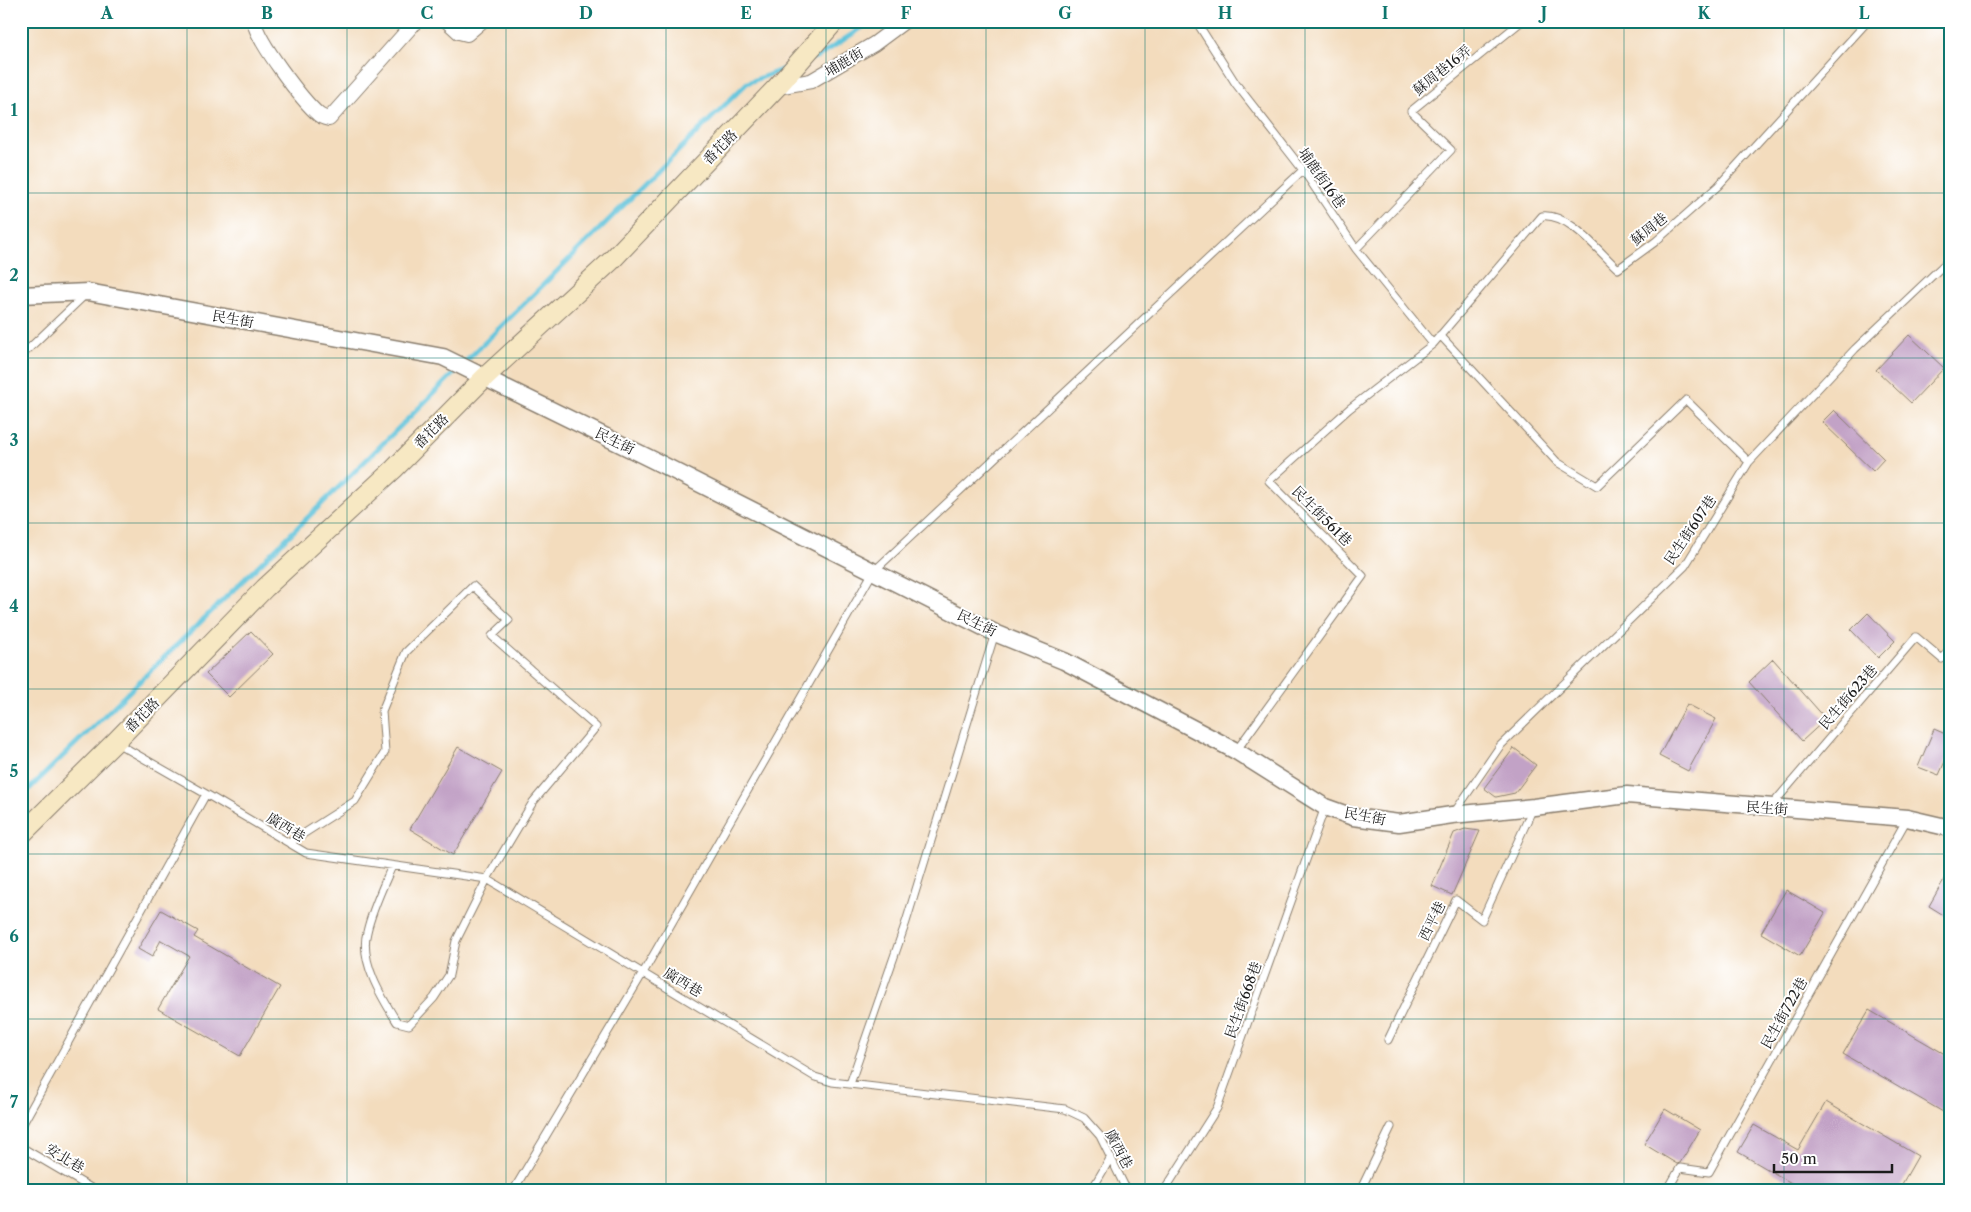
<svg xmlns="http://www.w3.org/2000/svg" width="1971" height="1212" viewBox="0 0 1971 1212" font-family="'Libre Caslon Text','Noto Serif TC',serif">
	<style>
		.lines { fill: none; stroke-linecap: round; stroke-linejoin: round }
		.stream { stroke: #5bc1d9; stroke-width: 5 }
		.building { fill: #c2a2c6 }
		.service-casing { stroke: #887c6c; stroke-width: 9 }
		.minor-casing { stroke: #887c6c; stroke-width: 16 }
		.tertiary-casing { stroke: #887c6c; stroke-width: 19 }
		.secondary-casing { stroke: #887c6c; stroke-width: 21 }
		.service { stroke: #fff; stroke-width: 7 }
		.minor { stroke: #fff; stroke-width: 14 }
		.tertiary { stroke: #fff; stroke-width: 16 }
		.secondary { stroke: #f7e8c3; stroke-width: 19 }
		.grid { fill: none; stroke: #0f766e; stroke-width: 1; stroke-opacity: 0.55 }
		.labels { text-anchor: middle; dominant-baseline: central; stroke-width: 4; stroke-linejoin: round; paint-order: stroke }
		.street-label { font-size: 14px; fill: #1c1c1c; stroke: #fff }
		.neatline { fill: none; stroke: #0f766e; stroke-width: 2 }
		.grid-label { font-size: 16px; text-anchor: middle; font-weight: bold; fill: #0f766e }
	</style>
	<rect width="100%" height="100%" fill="#fff"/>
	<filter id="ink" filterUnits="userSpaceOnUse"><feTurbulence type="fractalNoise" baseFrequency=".02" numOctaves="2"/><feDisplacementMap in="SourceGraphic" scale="10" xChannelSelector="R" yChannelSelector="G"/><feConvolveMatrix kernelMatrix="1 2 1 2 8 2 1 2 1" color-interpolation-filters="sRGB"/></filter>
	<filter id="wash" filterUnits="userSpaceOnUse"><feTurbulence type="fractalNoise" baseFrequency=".0096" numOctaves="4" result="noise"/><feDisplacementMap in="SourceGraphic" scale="20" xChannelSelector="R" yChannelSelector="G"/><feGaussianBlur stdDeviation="1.12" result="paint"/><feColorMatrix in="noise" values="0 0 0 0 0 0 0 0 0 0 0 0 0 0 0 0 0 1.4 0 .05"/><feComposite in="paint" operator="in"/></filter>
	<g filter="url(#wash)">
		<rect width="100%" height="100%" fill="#f3dcbd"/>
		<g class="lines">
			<path class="stream" d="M810,59L819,56L872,21
				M21,797L339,487L747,83L784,69"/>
		</g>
		<g id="blocks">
			<path class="building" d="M1909,335L1944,368L1911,403L1876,370Z
				M1834,410L1884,459L1873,471L1822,422Z
				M1868,613L1895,641L1878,658L1851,630Z
				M251,631L273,654L229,697L206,674Z
				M1773,659L1826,719L1802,741L1749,682Z
				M1687,704L1716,719L1688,771L1659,756Z
				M1934,729L1950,736V750L1939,775L1918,767Z
				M458,747L502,772L453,855L410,829Z
				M1514,748L1536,765L1515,793L1496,797L1484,788Z
				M1465,829L1480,831L1452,895L1432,886L1454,833Z
				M1950,869V919L1929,906Z
				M1786,890L1825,913L1800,956L1761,933Z
				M161,910L198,931L194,937L280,987L240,1056L158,1009L189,956L161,940L152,957L138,949Z
				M1869,1010L1950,1057V1116L1843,1054Z
				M1826,1102L1918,1156L1898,1191H1805L1738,1152L1754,1125L1798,1150Z
				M1665,1109L1700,1130L1680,1163L1677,1164L1644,1144Z"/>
		</g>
	</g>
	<g filter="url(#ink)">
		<use href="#blocks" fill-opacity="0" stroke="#887c6c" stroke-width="1"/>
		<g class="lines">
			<g class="service-casing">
				<path id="service" d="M1196,21L1236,84L1303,170L1356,249L1433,344
					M1356,249L1451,150L1411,111L1522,21
					M1440,335L1557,462L1597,486L1686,400L1749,462
					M21,356L86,294
					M115,742L206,794L306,853L487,879L815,1077L832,1082L1065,1109L1084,1118L1100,1136L1127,1191
					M1236,751L1363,576L1269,481L1349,409L1433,344L1542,216C1570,213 1598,251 1618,269L1655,242L1718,186L1868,21
					M1772,805L1916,637L1942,659L1950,650
					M1454,813L1500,746L1685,566L1749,462L1855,349L1950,259
					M289,843L355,801L385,752L382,711L406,652L473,586L509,620L492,636L596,727L533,802L487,879L456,941L449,975L434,998L409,1025L397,1022C382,998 359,961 367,932C372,909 383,887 392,866
					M1388,1040L1456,900L1482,920L1533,808
					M850,1084L906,922L995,633
					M21,1127L206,794
					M21,1147L96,1191
					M513,1191L643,973L873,572L1303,170
					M1091,1191L1111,1157
					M1164,1191L1217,1108L1325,807
					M1360,1191L1391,1127
					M1667,1191L1680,1168L1709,1172L1907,819"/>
			</g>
			<g class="minor-casing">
				<path id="minor" d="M254,21C257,41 302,100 318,114C321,117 325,118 329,119L416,21
					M447,21L459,32L467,34L482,21
					M777,87L811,81L874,44L905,21"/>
			</g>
			<g class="tertiary-casing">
				<path id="tertiary" d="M21,295L88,292L443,357L653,460L995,633L1064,661L1236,751L1325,807L1353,817L1399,823L1452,815L1534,807L1627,795L1907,818L1950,828"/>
			</g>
			<g class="secondary-casing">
				<path id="secondary" d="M21,835L115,742L265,588L394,469L485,377L611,261L777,87L835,21"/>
			</g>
			<use href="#service" class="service"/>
			<use href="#minor" class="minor"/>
			<use href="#tertiary" class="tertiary"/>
			<use href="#secondary" class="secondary"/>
		</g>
	</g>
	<path class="grid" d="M187,21V1191M347,21V1191M506,21V1191M666,21V1191M826,21V1191M986,21V1191M1145,21V1191M1305,21V1191M1464,21V1191M1624,21V1191M1784,21V1191M21,193H1950M21,358H1950M21,523H1950M21,689H1950M21,854H1950M21,1019H1950"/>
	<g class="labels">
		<g class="street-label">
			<text transform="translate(844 62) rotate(-31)">埔鹿街</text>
			<text transform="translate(1442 70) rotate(-39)">蘇周巷16弄</text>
			<text transform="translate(720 147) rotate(-46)">番花路</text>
			<text transform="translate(1322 178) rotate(55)">埔鹿街16巷</text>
			<text transform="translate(1649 229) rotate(-39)">蘇周巷</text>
			<text transform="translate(233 319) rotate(10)">民生街</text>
			<text transform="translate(431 431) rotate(-45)">番花路</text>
			<text transform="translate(615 441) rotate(26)">民生街</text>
			<text transform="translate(1322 516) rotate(45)">民生街561巷</text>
			<text transform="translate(1690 530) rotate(-56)">民生街607巷</text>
			<text transform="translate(977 623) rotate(26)">民生街</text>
			<text transform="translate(1848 697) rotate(-49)">民生街623巷</text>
			<text transform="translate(142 715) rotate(-46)">番花路</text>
			<text transform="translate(1767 808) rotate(4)">民生街</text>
			<text transform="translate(1365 816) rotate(11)">民生街</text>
			<text transform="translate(286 827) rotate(31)">廣西巷</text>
			<text transform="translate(1432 921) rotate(-64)">西平巷</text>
			<text transform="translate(683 982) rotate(31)">廣西巷</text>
			<text transform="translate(1243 1000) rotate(-70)">民生街668巷</text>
			<text transform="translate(1784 1013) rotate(-61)">民生街722巷</text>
			<text transform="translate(1119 1149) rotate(62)">廣西巷</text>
			<text transform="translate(65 1158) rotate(31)">安北巷</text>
		</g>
	</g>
	<rect width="1971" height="1212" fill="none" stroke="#fff" stroke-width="55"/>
	<path d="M1774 1164v8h118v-8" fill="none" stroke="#1c1c1c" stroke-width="2.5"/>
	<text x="1781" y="1164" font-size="15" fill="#1c1c1c" stroke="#ffffff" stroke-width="4" paint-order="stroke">50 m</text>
	<rect x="28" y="28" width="1916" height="1156" class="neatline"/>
	<g class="grid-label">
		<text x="107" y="19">A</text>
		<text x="267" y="19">B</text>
		<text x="427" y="19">C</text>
		<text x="586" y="19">D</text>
		<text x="746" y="19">E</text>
		<text x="906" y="19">F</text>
		<text x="1065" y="19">G</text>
		<text x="1225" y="19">H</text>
		<text x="1385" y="19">I</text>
		<text x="1544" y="19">J</text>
		<text x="1704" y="19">K</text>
		<text x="1864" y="19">L</text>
		<text x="14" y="116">1</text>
		<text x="14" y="281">2</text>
		<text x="14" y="446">3</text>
		<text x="14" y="612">4</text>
		<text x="14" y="777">5</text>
		<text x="14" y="942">6</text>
		<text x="14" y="1108">7</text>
	</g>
</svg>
